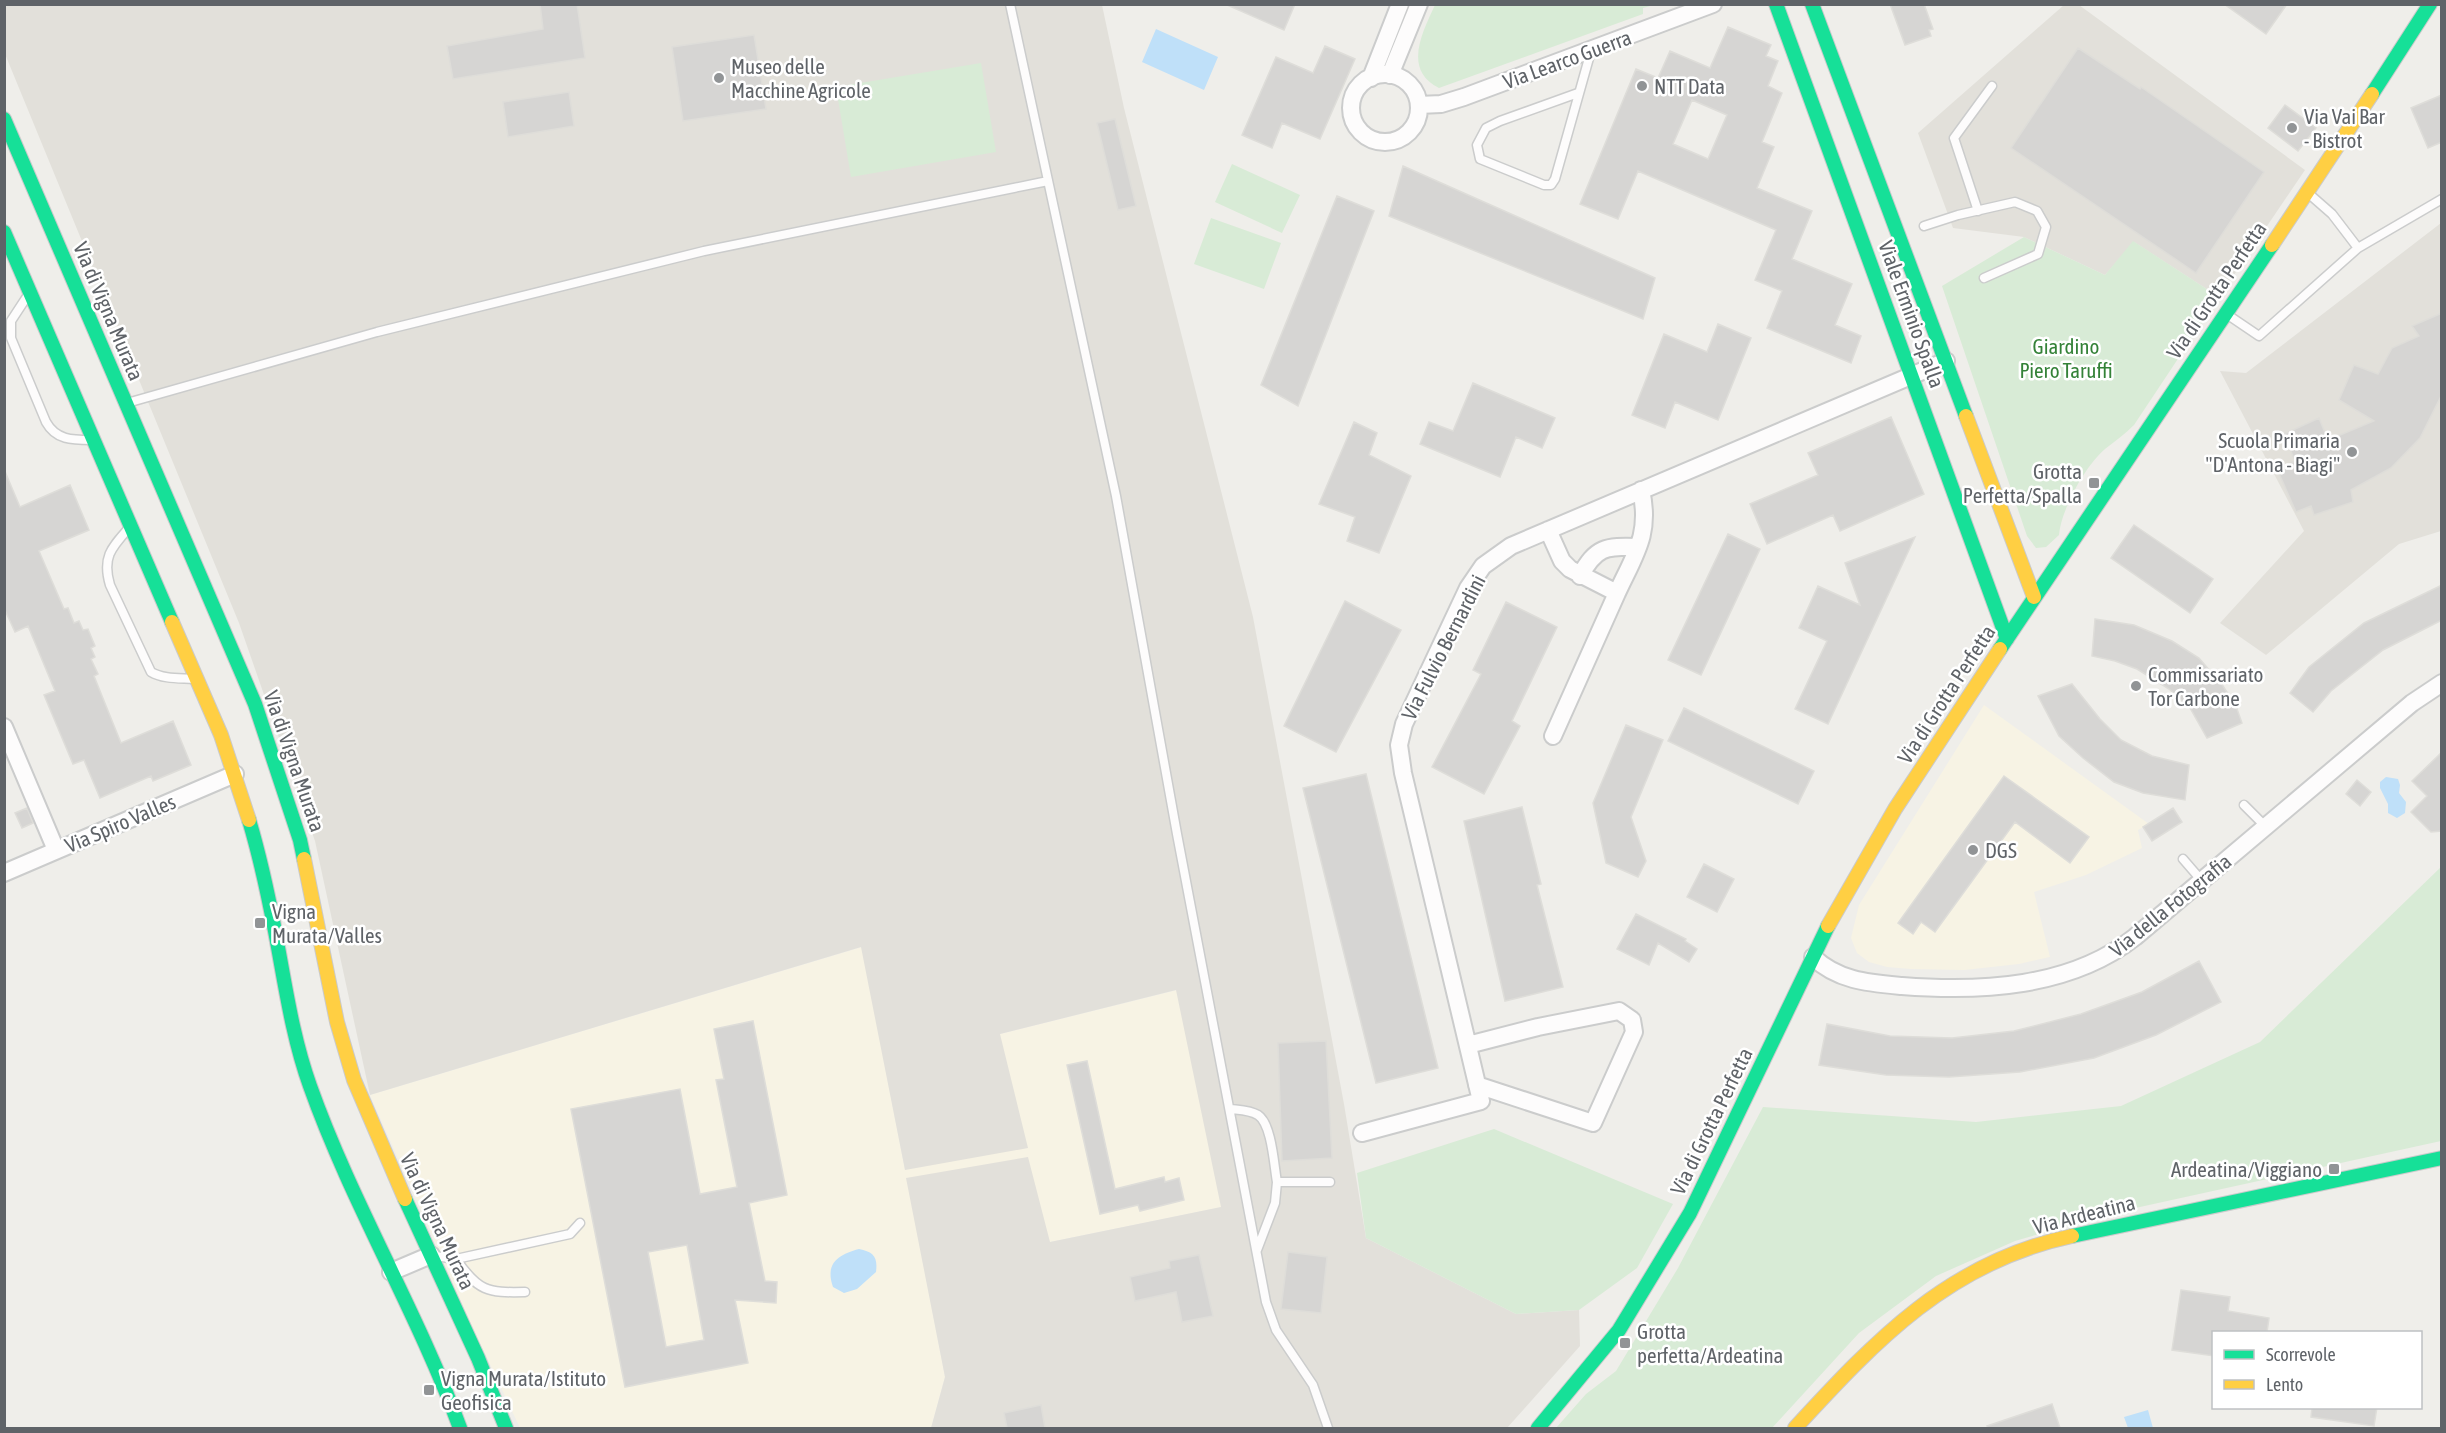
<svg xmlns="http://www.w3.org/2000/svg" width="2446" height="1433" viewBox="0 0 2446 1433" font-family="'Asap Condensed',sans-serif">
	<style>
		.commercial { fill: #f7f3e4 }
		.education { fill: #e2e0da }
		.green { fill: #d8ebd6 }
		.water { fill: #bfe0f9 }
		.building { fill: #d6d5d3; stroke: #deddd9; stroke-width: 1.5; fill-rule: evenodd }
		.lines { fill: none; stroke-linecap: round; stroke-linejoin: round }
		.lane-casing { stroke: #cbcccc; stroke-width: 11 }
		.street-casing { stroke: #cbcccc; stroke-width: 20 }
		.fast-casing { stroke: #cacacb; stroke-width: 16 }
		.slow-casing { stroke: #cacacb; stroke-width: 16 }
		.lane { stroke: #fdfcfc; stroke-width: 8 }
		.street { stroke: #fdfcfc; stroke-width: 16 }
		.fast { stroke: #16e098; stroke-width: 14 }
		.slow { stroke: #ffcf43; stroke-width: 14 }
		.poi-dot { fill: #919496; stroke: #fff; stroke-width: 2 }
		.labels { text-anchor: middle; dominant-baseline: central; stroke-width: 5; stroke-linejoin: round; paint-order: stroke }
		.street-label { font-size: 21px; fill: #5f6368; stroke: #fff }
		.poi-label { font-size: 21px; fill: #5f6368; stroke: #fff; text-anchor: start }
		.park-label { font-size: 21px; fill: #348238; stroke: #fff }
	</style>
	<rect width="100%" height="100%" fill="#efeeea"/>
	<path class="commercial" d="M1984,705L2149,824L2138,830L2142,848L2086,875L2034,892L2050,957L2019,964L1964,970L1911,969L1887,967L1869,962L1857,953L1851,938L1859,905Z
		M862,947L905,1170L1000,1034L1177,990L1222,1207L1050,1242L907,1178L945,1377L931,1428H520L472,1326L370,1095Z"/>
	<path class="education" d="M4,5H1102L1124,108L1253,617L1344,1104L1366,1238L1516,1314L1579,1310L1580,1346L1507,1428H931L945,1377L906,1178L1028,1157L1050,1242L1221,1207L1176,990L1000,1034L1028,1148L905,1170L861,947L370,1095L315,841L239,623L5,54Z
		M2064,5H2079L2305,170L2219,297L2134,242L2105,275L2024,237L1953,228L1918,133Z
		M2441,223V531L2399,544L2266,655L2220,623L2304,531L2220,371L2246,373Z"/>
	<path class="green" d="M1435,5V4L1654,5L1643,8V14L1439,88C1402,70 1423,31 1435,5Z
		M981,63L996,152L851,177L836,87Z
		M1232,164L1300,195L1282,233L1215,202Z
		M1211,218L1281,243L1264,289L1194,264Z
		M2024,237L2105,275L2133,241L2219,297L2134,425C2125,434 2115,441 2105,449C2085,466 2061,510 2059,535L2046,547L2036,548L2027,536L1942,286Z
		M2441,867V1141L2108,1214L2015,1241L1936,1276L1859,1333L1772,1428H1556L1586,1394L1616,1371L1678,1268L1763,1107L1976,1122L2121,1106L2260,1042Z
		M1494,1129L1673,1204L1637,1268L1579,1310L1516,1314L1366,1238L1357,1173Z"/>
	<path class="water" d="M1156,29L1218,57L1204,90L1142,62Z
		M2386,777L2398,779L2400,785L2399,793L2406,802L2405,813L2397,818L2388,813V804L2380,788V782Z
		M859,1249C873,1252 878,1256 876,1272L857,1289L844,1293L833,1287C825,1264 837,1255 859,1249Z
		M2148,1410L2153,1428H2128L2124,1417Z"/>
	<path class="building" d="M540,4H577L585,58L453,79L447,46L543,29Z
		M1225,4H1295L1284,30Z
		M1890,4H1924L1933,29L1929,30L1931,36L1905,45Z
		M2224,4H2287L2266,34Z
		M1728,27L1771,45L1766,56L1778,61L1768,86L1782,93L1762,142L1774,147L1757,188L1812,211L1792,259L1852,284L1835,325L1861,336L1851,363L1767,328L1782,291L1755,280L1776,230L1638,171L1618,219L1580,204L1636,69L1658,78L1670,51L1710,68ZM1692,100L1727,115L1708,159L1673,144Z
		M754,35L766,109L683,121L672,47Z
		M1325,46L1355,59L1320,139L1282,123L1272,148L1242,135L1276,57L1313,73Z
		M2078,48L2140,89L2141,87L2264,172L2196,273L2011,148Z
		M569,92L574,126L508,137L503,102Z
		M2442,95V142L2428,148L2411,108Z
		M2285,105L2316,128L2298,151L2268,128Z
		M1115,119L1136,206L1118,210L1097,123Z
		M1403,166L1655,278L1643,319L1389,216Z
		M1337,196L1374,211L1298,406L1261,385Z
		M2442,313V394L2420,438L2391,468L2351,490L2353,502L2314,515L2311,506L2296,512L2277,469L2295,461L2284,434L2319,418L2328,440L2374,421L2339,400L2354,365L2378,374L2392,348L2419,336L2412,326Z
		M1718,324L1751,338L1718,420L1675,402L1665,428L1632,415L1664,334L1707,352Z
		M1473,383L1555,418L1542,448L1516,437L1500,477L1420,444L1429,422L1453,431Z
		M1891,417L1924,494L1840,531L1833,515L1767,544L1750,504L1818,475L1808,453Z
		M1354,422L1377,433L1369,455L1411,476L1379,553L1347,541L1355,517L1319,504Z
		M4,469L20,507L70,485L89,530L39,551L64,609L68,608L74,623L79,621L83,630L88,629L95,646L91,648L95,657L91,659L98,674L94,676L121,743L173,721L191,765L153,781L151,776L100,798L84,760L73,764L44,695L55,691L28,626L15,632L4,608Z
		M2134,525L2213,579L2190,613L2111,558Z
		M1728,534L1760,549L1701,675L1668,660Z
		M1915,537L1828,724L1795,709L1827,641L1799,628L1818,586L1860,605L1845,563Z
		M2442,585V620L2383,650L2331,691L2313,712L2290,693L2309,667L2364,623Z
		M1345,601L1401,630L1336,752L1284,726Z
		M1506,602L1557,627L1512,721L1520,726L1484,794L1432,767L1481,674L1473,670Z
		M2095,619L2134,625L2172,641L2199,658L2223,686L2236,706L2242,723L2207,738L2190,708L2169,689L2137,669L2115,661L2092,656Z
		M2072,684L2100,719L2121,740L2152,756L2189,765L2185,800L2143,793L2114,782L2083,758L2059,736L2038,696Z
		M1684,708L1814,771L1798,804L1668,741Z
		M1626,725L1663,740L1631,817L1646,861L1638,877L1606,863L1593,803Z
		M2442,752V831L2431,832L2411,812L2427,796L2412,781Z
		M1366,774L1438,1068L1376,1083L1303,788Z
		M2004,776L2089,837L2070,863L2015,822L1935,932L1921,922L1913,934L1898,923Z
		M2357,780L2371,792L2360,806L2346,794Z
		M1522,807L1541,884L1537,885L1563,987L1505,1001L1464,821Z
		M27,808L33,823L22,828L15,813Z
		M2173,808L2182,822L2152,841L2143,827Z
		M1704,864L1734,879L1717,912L1687,897Z
		M1636,914L1686,939L1685,941L1697,949L1689,962L1658,943L1649,965L1617,949Z
		M2199,961L2221,1002L2156,1035L2094,1058L2020,1072L1949,1077L1886,1075L1819,1065L1827,1024L1890,1036L1952,1038L2014,1031L2081,1014L2142,992Z
		M753,1021L787,1195L749,1203L765,1281L777,1282L776,1303L735,1300L748,1363L625,1387L571,1109L680,1089L700,1194L737,1187L716,1080L724,1079L714,1029ZM687,1245L704,1340L666,1347L648,1252Z
		M1326,1041L1332,1158L1282,1161L1278,1043Z
		M1087,1061L1115,1189L1164,1177L1165,1182L1179,1178L1184,1200L1140,1211L1138,1205L1100,1214L1067,1065Z
		M1288,1252L1327,1257L1321,1313L1281,1309Z
		M1199,1255L1213,1316L1182,1322L1176,1292L1135,1301L1130,1277L1170,1268L1169,1261Z
		M2181,1290L2230,1297L2228,1311L2269,1318L2267,1332H2214V1356L2172,1350Z
		M2052,1404L2060,1428H1988L1987,1426Z
		M1041,1405L1045,1428H1007L1004,1413Z
		M2312,1407H2377L2374,1426L2311,1417Z"/>
	<g class="lines">
		<g class="lane-casing">
			<path id="lane" d="M1010,4L1116,496L1177,834L1266,1302L1276,1330L1313,1385L1328,1428
				M1578,93L1500,121L1486,128L1477,145L1480,159L1544,185H1551L1555,179L1591,51
				M2308,193L2332,214L2358,248
				M1978,211L1954,138L1992,86
				M1924,226L1958,215L2015,202L2037,211L2046,227L2038,254L1984,278
				M28,295L11,321V338L46,422C56,440 72,440 91,440
				M2228,315L2259,336L2358,248L2442,199
				M127,403L377,332L704,251L1048,181
				M128,529C111,548 102,558 110,585L151,672C163,679 179,678 193,679
				M2244,805L2265,826
				M2183,859L2202,881
				M1231,1109C1240,1110 1250,1110 1258,1115C1272,1124 1274,1166 1277,1182H1330
				M1257,1250L1275,1203L1277,1182
				M435,1256L456,1259L570,1234L580,1223
				M456,1259C478,1291 487,1293 525,1292"/>
		</g>
		<g class="street-casing">
			<path id="street" d="M1351 108a34 34 0 1 1 68 0a34 34 0 1 1-68 0Z
				M1390,75L1419,4
				M1371,78L1400,4
				M1419,105L1441,104L1464,97L1713,4
				M1548,530L1562,561L1570,569L1617,593C1635,554 1651,534 1641,490
				M1580,576C1596,547 1605,546 1638,547
				M4,727L56,850
				M1553,736L1617,593
				M4,873L235,774
				M1813,957C1838,981 1869,983 1902,986C1981,992 2070,988 2135,937L2412,703L2442,683
				M1468,1045L1538,1027L1619,1011L1632,1020L1634,1032L1593,1123L1477,1085
				M1362,1133L1481,1101L1403,773L1399,745L1404,724L1468,588L1483,566L1511,546L1946,361
				M391,1272L431,1255"/>
		</g>
		<g class="fast-casing">
			<path id="fast" d="M1776,4L2007,639
				M1812,4L1966,416
				M2372,94L2430,4
				M4,119L255,704L300,840L304,859
				M4,232L172,622
				M2000,649L2272,245
				M249,820C260,857 268,894 275,931C285,983 292,1036 310,1086C352,1204 417,1311 460,1428
				M405,1199L478,1358L506,1428
				M2072,1236L2442,1158
				M1538,1428L1619,1330L1690,1213L1828,926"/>
		</g>
		<g class="slow-casing">
			<path id="slow" d="M2272,245L2372,94
				M1966,416L2034,597
				M172,622L221,735L249,820
				M304,859L337,1022L354,1080L405,1199
				M1828,926L1895,809L2000,649
				M1795,1428C1876,1340 1949,1262 2072,1236"/>
		</g>
		<use href="#lane" class="lane"/>
		<use href="#street" class="street"/>
		<use href="#fast" class="fast"/>
		<use href="#slow" class="slow"/>
	</g>
	<g class="poi-dot">
		<circle cx="719" cy="78" r="6"/>
		<circle cx="1642" cy="86" r="6"/>
		<circle cx="2292" cy="128" r="6"/>
		<circle cx="2352" cy="452" r="6"/>
		<rect x="2088" y="477" width="12" height="12" rx="3"/>
		<circle cx="2136" cy="686" r="6"/>
		<circle cx="1973" cy="850" r="6"/>
		<rect x="254" y="917" width="12" height="12" rx="3"/>
		<rect x="2328" y="1163" width="12" height="12" rx="3"/>
		<rect x="1619" y="1337" width="12" height="12" rx="3"/>
		<rect x="423" y="1384" width="12" height="12" rx="3"/>
	</g>
	<g class="labels">
		<g class="street-label">
			<text transform="translate(1567 59) rotate(-20)">Via Learco Guerra</text>
			<text transform="translate(2216 290) rotate(-56)">Via di Grotta Perfetta</text>
			<text transform="translate(109 311) rotate(67)">Via di Vigna Murata</text>
			<text transform="translate(1912 314) rotate(70)">Viale Erminio Spalla</text>
			<text transform="translate(1443 647) rotate(-63)">Via Fulvio Bernardini</text>
			<text transform="translate(1946 694) rotate(-57)">Via di Grotta Perfetta</text>
			<text transform="translate(295 761) rotate(71)">Via di Vigna Murata</text>
			<text transform="translate(120 823) rotate(-23)">Via Spiro Valles</text>
			<text transform="translate(2170 905) rotate(-39)">Via della Fotografia</text>
			<text transform="translate(1711 1121) rotate(-64)">Via di Grotta Perfetta</text>
			<text transform="translate(2084 1214) rotate(-14)">Via Ardeatina</text>
			<text transform="translate(438 1221) rotate(65)">Via di Vigna Murata</text>
		</g>
		<g class="poi-label">
			<text x="731" y="66">Museo delle<tspan x="731" dy="24">Macchine Agricole</tspan></text>
			<text x="1654" y="86">NTT Data</text>
			<text x="2304" y="116">Via Vai Bar<tspan x="2304" dy="24">- Bistrot</tspan></text>
			<text x="2340" y="440" text-anchor="end">Scuola Primaria<tspan x="2340" dy="24">"D'Antona - Biagi"</tspan></text>
			<text x="2082" y="471" text-anchor="end">Grotta<tspan x="2082" dy="24">Perfetta/Spalla</tspan></text>
			<text x="2148" y="674">Commissariato<tspan x="2148" dy="24">Tor Carbone</tspan></text>
			<text x="1985" y="850">DGS</text>
			<text x="272" y="911">Vigna<tspan x="272" dy="24">Murata/Valles</tspan></text>
			<text x="2322" y="1169" text-anchor="end">Ardeatina/Viggiano</text>
			<text x="1637" y="1331">Grotta<tspan x="1637" dy="24">perfetta/Ardeatina</tspan></text>
			<text x="441" y="1378">Vigna Murata/Istituto<tspan x="441" dy="24">Geofisica</tspan></text>
		</g>
		<g class="park-label">
			<text x="2066" y="346">Giardino<tspan x="2066" dy="24">Piero Taruffi</tspan></text>
		</g>
	</g>
	<rect width="2446" height="1433" fill="none" stroke="#5f6368" stroke-width="12"/>
	<rect x="2212" y="1331" width="210" height="78" fill="#ffffff" stroke="#bfc1c3" stroke-width="1.5"/>
	<rect x="2224" y="1350" width="30" height="9" fill="#16e098" stroke="#bfc1c3" stroke-width="1.5"/>
	<text x="2266" y="1361" font-size="18" fill="#5f6368">Scorrevole</text>
	<rect x="2224" y="1380" width="30" height="9" fill="#ffcf43" stroke="#bfc1c3" stroke-width="1.5"/>
	<text x="2266" y="1391" font-size="18" fill="#5f6368">Lento</text>
</svg>
